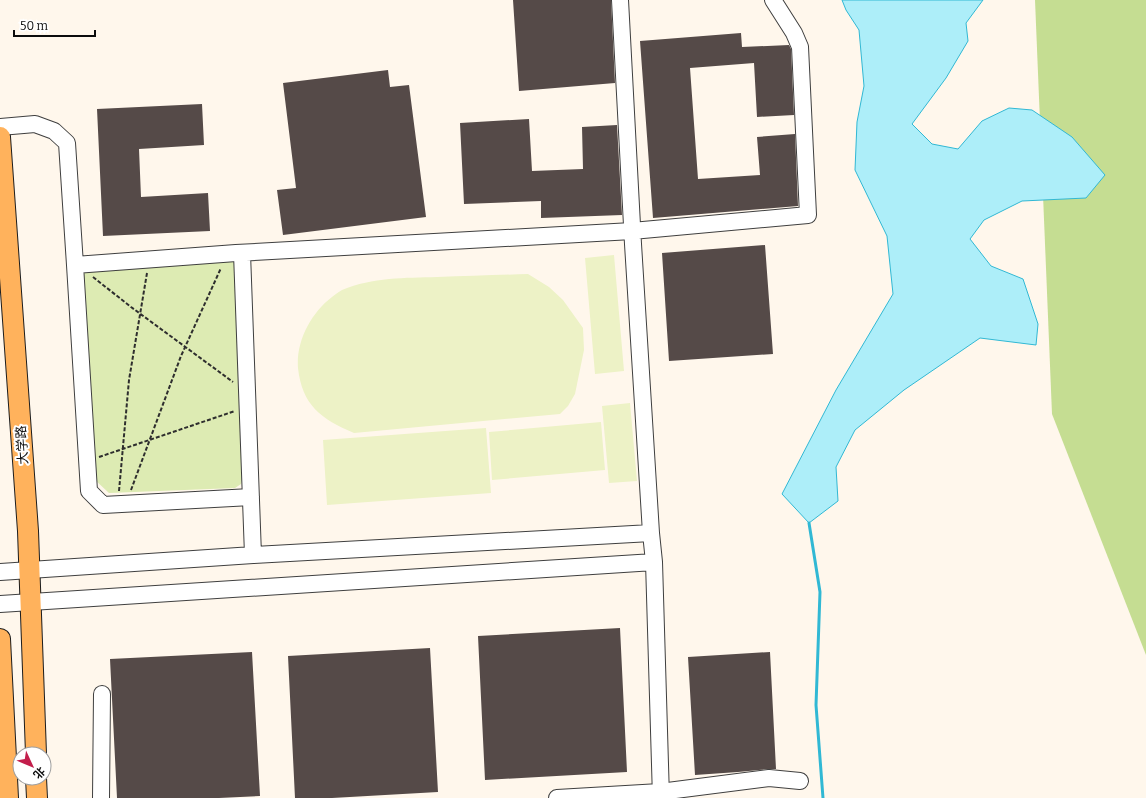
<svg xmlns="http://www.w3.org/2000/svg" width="1146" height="798" viewBox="0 0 1146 798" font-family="Bitter,'Noto Sans SC',serif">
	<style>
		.green { fill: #ddebb3 }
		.forest { fill: #c5dd92 }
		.pitch { fill: #edf2c6 }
		.water { fill: #adeef9; stroke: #31b8d4 }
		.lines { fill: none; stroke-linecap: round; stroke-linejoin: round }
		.stream { stroke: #31b8d4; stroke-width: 3 }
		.building { fill: #554a48 }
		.minor-casing { stroke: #3f3f3f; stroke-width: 18 }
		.major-casing { stroke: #1d1d1d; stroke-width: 22 }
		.path { stroke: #2e2e2e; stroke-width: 2; stroke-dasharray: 4 2; stroke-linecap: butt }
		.minor { stroke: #fff; stroke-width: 16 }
		.major { stroke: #ffb25c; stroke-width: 20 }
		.labels { text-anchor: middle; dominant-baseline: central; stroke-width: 4; stroke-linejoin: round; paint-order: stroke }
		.street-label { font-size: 13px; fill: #0c0c0c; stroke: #fff }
	</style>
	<rect width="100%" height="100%" fill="#fff7ec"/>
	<path class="green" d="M236,253L242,479L241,484L235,488L109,493L94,479L75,265Z"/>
	<path class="forest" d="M1035,0H1146V655L1052,414Z"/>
	<path class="pitch" d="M614,255L624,371L595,374L585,258Z
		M528,274L549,287L563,300L583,328L584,350L575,394L568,406L560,414L354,433C321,419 302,405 298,368C296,341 311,313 332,297C335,295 338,292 342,290C373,277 405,278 437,277C468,276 498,275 528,274Z
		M630,403L637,481L609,483L602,406Z
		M601,422L605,470L492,480L489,432Z
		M486,428L491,493L327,505L323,440Z"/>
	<path class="water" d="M842,0H983L966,23L968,41L946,78L912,124L932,144L958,149L982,121L1009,108L1032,110L1072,137L1105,175L1086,198L1022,201L984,220L970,239L991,266L1023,279L1038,324L1036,345L980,338L904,390L855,430L836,467L838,501L809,523L782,494L836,390L893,294L887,236L855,170L857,122L864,86L859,30L846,10Z"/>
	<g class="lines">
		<path class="stream" d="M809,523L820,592L816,705L823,798"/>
	</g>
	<path class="building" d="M513,0H611L615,83L519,91Z
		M741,33L742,47L789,45L791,49L794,115L757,117L754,63L690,68L698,179L760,175L757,137L795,134L798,206L653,218L640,41Z
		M388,70L390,87L409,85L426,217L283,235L277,190L296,188L283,83Z
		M202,104L204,145L139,149L141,197L208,193L210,231L103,236L97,109Z
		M529,119L532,171L583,169L582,127L617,125L622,215L541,218V201L464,204L460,123Z
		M765,245L773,354L669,361L662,253Z
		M620,628L627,772L485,780L478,636Z
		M430,648L438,792L332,798H295L288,656Z
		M252,652L260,796L219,798H117L110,659Z
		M770,652L776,769H768L738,772L695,775L688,657Z"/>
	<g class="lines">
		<g class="minor-casing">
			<path id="minor" d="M0,127L35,124L54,131L67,143L75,265L236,253L632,231L808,215L800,47L794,33L773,0
				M242,253L253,555
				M75,265L89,491L103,505L251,497
				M654,562L661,798
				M0,572L253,555L651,533
				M0,604L654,562L651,533L633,244L620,0
				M101,798L102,694
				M557,798L660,792L769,778L800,781"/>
		</g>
		<g class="major-casing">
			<path id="major" d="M0,137L28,531L36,754
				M0,639L8,798
				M36,778L37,798"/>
		</g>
		<path class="path" d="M93,277L131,307L233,382
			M99,457L235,411
			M131,490L181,356L221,268
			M119,491L129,380L147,273"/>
		<use href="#minor" class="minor"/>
		<use href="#major" class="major"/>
	</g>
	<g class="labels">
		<g class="street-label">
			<text transform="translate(22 445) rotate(-94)">大学路</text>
		</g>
	</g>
	<g transform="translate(32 766) rotate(134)"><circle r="19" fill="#ffffff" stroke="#9e9e9e"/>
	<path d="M0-3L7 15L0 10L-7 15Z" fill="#c31e4b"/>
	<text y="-6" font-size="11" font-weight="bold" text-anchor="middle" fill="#0c0c0c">北</text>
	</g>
	<path d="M14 30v6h81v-6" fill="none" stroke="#0c0c0c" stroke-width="2"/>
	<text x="20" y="30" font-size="12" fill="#0c0c0c" stroke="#ffffff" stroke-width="3" paint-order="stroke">50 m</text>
</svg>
